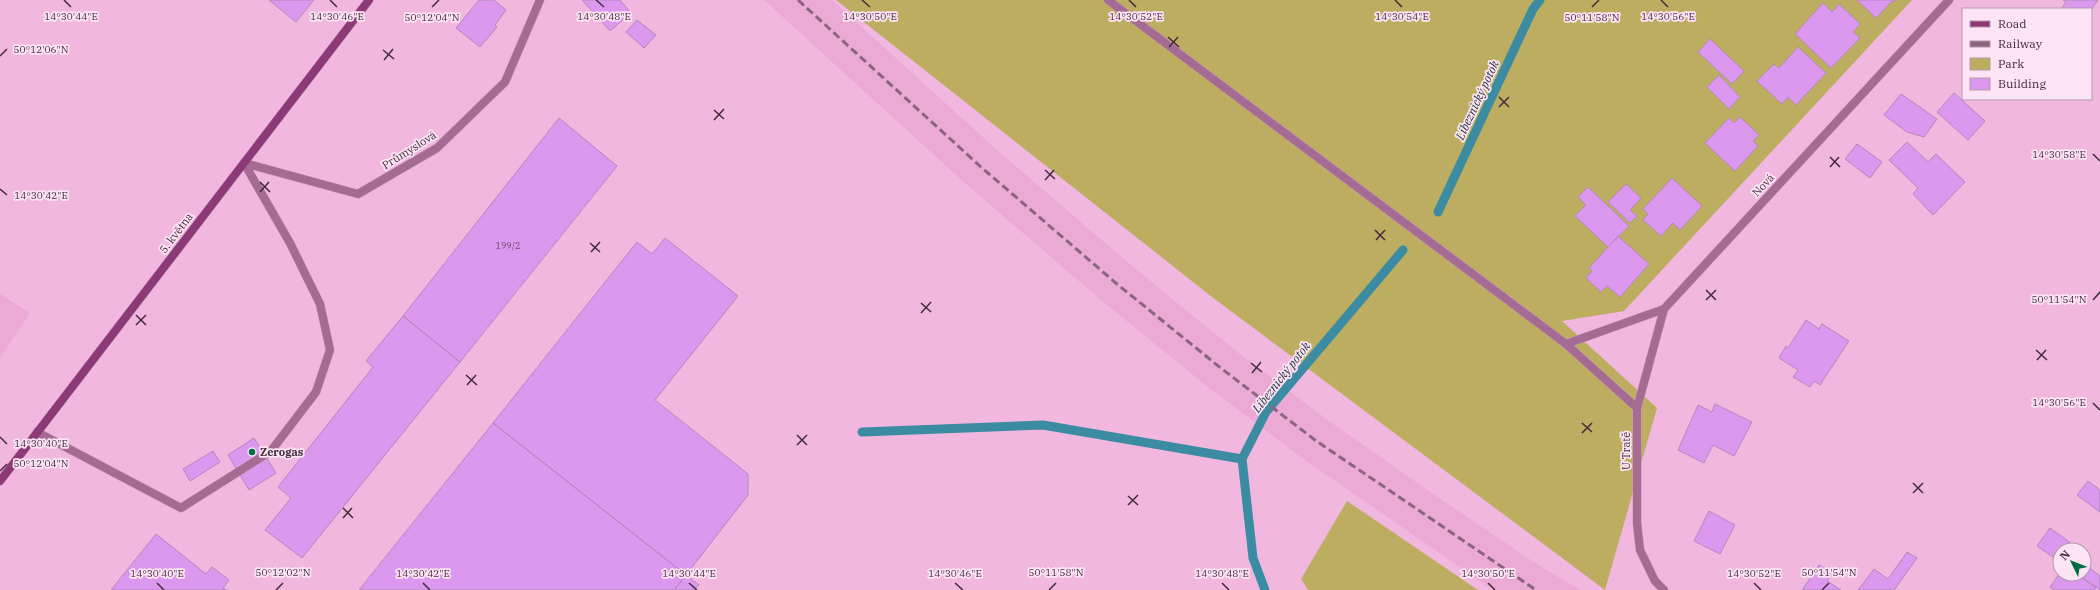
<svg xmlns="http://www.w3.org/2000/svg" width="2100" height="590" viewBox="0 0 2100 590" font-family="'IBM Plex Serif',serif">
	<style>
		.built { fill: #ebaad6 }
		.green { fill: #bcad60 }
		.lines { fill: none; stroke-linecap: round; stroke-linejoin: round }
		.stream { stroke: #3b8ca2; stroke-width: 9 }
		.building { fill: #dc97ee; stroke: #b189bc }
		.service-casing { stroke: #cb98ba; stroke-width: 9 }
		.minor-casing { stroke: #cb98ba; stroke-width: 9 }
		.secondary-casing { stroke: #cb98ba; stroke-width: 9 }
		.service { stroke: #a56b93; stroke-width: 8 }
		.minor { stroke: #a56b93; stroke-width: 8 }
		.secondary { stroke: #8d3977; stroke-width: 8 }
		.rail { stroke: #8b657f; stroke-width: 3; stroke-dasharray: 8 4; stroke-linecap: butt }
		.ticks { fill: none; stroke: #422b3b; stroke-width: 1.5 }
		.poi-dot { fill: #006c43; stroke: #fde4f4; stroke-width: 1.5 }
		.labels { text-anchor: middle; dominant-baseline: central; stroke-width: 3.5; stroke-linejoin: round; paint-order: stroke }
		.number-label { font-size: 9px; fill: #684668 }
		.street-label { font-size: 11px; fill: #422b3b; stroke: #fde4f4 }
		.poi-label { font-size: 11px; font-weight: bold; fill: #422b3b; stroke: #fde4f4; text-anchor: start }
		.water-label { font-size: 12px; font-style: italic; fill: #19333a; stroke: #fde4f4 }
		.ticks-label { font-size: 10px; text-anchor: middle; fill: #422b3b; stroke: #fde4f4; stroke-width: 3.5; stroke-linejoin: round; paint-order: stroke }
	</style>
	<rect width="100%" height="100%" fill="#f2b7de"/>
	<path class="built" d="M764,0H832L997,150L1132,266L1236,351L1329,421L1429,491L1532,561L1580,590H1493L1302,458L1208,387L1102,301L966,184Z
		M0,294L30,313L0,358Z"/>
	<path class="green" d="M836,0H1912L1624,311L1562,321L1657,408L1605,590L1212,297Z
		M1347,501L1478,590H1308L1301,579Z"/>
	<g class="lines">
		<path class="stream" d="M1438,212L1533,9L1540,0
			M862,432L1043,425L1242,459
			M1265,590L1253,558L1242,459L1266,412L1403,250"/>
	</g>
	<path class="building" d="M269,0H314L296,22Z
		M479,0H494L506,10L495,25L497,27L480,47L456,28Z
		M582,0H620L631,13L610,31Z
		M1857,0H1896L1894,2L1892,1L1876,18Z
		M2063,0H2098L2091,10L2061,9L2066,2Z
		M1823,3L1832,12L1839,4L1860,24L1853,32L1860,38L1831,68L1795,34Z
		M637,20L656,35L644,48L626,32Z
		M1710,39L1744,71L1732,84L1698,52Z
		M1798,47L1826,73L1796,105L1788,97L1782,104L1757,81L1774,64L1779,68Z
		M1719,75L1740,97L1729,109L1707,87Z
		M1954,93L1985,121L1968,140L1937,112Z
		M1901,94L1937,119L1924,137L1907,132L1884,115Z
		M1740,117L1759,135L1753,141L1758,146L1735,171L1705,143L1729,118L1734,123Z
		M559,118L617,166L460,362L403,316Z
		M1907,142L1928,162L1936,154L1965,182L1933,215L1913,194L1918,188L1889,160Z
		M1857,144L1882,162L1870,178L1845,159Z
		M1672,178L1702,206L1680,230L1673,223L1661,236L1643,220L1648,214L1643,209Z
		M1626,184L1641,198L1630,210L1637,216L1630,223L1608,202Z
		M1588,187L1629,226L1608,247L1575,216L1586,205L1578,197Z
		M1618,236L1649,264L1620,297L1607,286L1601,292L1586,278L1592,271L1589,268Z
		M665,238L738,296L655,400L748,474V495L686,575L493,423L637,242L652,254Z
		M403,316L460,362L302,558L265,530L291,498L278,487L373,367L366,361Z
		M1806,320L1819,329L1822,324L1849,341L1820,385L1814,381L1810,387L1793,377L1798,370L1779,358L1786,346L1788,348Z
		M1715,404L1752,422L1734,456L1713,445L1704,463L1678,450L1698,405L1712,412Z
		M493,423L686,575L674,590H359Z
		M254,438L276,473L249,490L228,455Z
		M213,451L220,462L190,481L183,469Z
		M2088,481L2100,490V512L2077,495Z
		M1709,511L1735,525L1720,554L1694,541Z
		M2050,528L2079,549L2078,550H2060V562L2037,546Z
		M156,534L206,574L212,567L229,580L223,588L227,590H111Z
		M1907,552L1917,558L1894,590H1858L1874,569L1888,579Z
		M2084,564L2100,576V590L2077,574H2084Z
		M1819,565L1832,574L1827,581L1841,590H1802Z
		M2060,573V574H2077L2096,588L2094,590H2054L2050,587Z
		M686,575L699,585L694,590H674Z"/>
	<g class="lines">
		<g class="service-casing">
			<path id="service" d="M244,163L358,194L437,148L505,82L540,0
				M37,432L181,508L271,451L316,392L330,350L320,304L290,243L244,163"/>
		</g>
		<g class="minor-casing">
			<path id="minor" d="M1108,0L1566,344L1637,408
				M1566,344L1664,309L1949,0
				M1664,590L1655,581L1640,550L1637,523V408L1664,309"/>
		</g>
		<g class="secondary-casing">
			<path id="secondary" d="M0,481L369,0"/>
		</g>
		<use href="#service" class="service"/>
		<use href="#minor" class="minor"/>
		<use href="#secondary" class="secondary"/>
		<path class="rail" d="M798,0L981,167L1117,284L1222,369L1315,440L1536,590"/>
	</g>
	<path class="ticks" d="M64,0L71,7M330,0L337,7M596,0L604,7M862,0L870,7M1129,0L1136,7M1395,0L1402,7M1661,0L1668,7M432,7L439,0M1592,7L1599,0M1168,37L1179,47M1169,47L1178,37M383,50L394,59M0,56L7,49M384,60L393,49M1499,97L1509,107M1499,107L1509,97M714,110L724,119M714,120L724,109M2093,154L2100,161M1830,157L1840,167M1830,167L1839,157M1045,170L1055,179M1045,180L1054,170M260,182L270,192M0,189L7,195M260,192L269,182M1375,230L1385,240M1376,240L1385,230M590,243L600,252M591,252L600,242M1706,290L1716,300M1706,300L1716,290M2093,300L2100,292M921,303L931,312M921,313L931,302M136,315L146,325M136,325L146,315M2036,350L2047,360M2037,360L2046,350M1251,363L1262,372M1252,373L1261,362M466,375L477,385M467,385L476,375M2093,403L2100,410M1582,423L1592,432M1582,433L1592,423M797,435L807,445M0,437L7,444M797,445L807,435M0,471L7,464M1913,483L1923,493M1913,493L1923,483M1128,496L1138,505M1128,505L1138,495M343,508L353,518M343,518L352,508M157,583L164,590M423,583L430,590M689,583L697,590M955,583L963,590M1222,583L1229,590M1488,583L1495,590M1754,583L1761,590M276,590L283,583M1049,590L1056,583M1822,590L1829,583"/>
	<circle class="poi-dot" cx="252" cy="452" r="4"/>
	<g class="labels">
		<g class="number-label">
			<text x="508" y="245">199/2</text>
		</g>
		<g class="street-label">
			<text transform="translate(409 150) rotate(-32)">Průmyslová</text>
			<text transform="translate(1763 185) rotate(-47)">Nová</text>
			<text transform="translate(176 233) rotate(-53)">5. května</text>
			<text transform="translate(1626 451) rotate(-90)">U Tratě</text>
		</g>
		<g class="poi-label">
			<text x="260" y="452">Zerogas</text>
		</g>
		<g class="water-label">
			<text transform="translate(1477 100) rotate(-65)">Líbeznický potok</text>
			<text transform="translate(1281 377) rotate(-52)">Líbeznický potok</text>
		</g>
	</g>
	<g class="ticks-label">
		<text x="71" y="20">14°30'44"E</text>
		<text x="337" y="20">14°30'46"E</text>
		<text x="604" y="20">14°30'48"E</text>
		<text x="870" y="20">14°30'50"E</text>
		<text x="1136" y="20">14°30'52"E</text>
		<text x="1402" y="20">14°30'54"E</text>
		<text x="1668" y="20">14°30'56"E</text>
		<text x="432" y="21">50°12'04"N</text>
		<text x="1592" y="21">50°11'58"N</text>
		<text x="41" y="53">50°12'06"N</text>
		<text x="2059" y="158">14°30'58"E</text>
		<text x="41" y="199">14°30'42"E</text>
		<text x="2059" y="303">50°11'54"N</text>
		<text x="2059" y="406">14°30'56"E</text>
		<text x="41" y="447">14°30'40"E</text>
		<text x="41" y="467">50°12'04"N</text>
		<text x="283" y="576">50°12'02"N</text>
		<text x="1056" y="576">50°11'58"N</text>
		<text x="1829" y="576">50°11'54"N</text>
		<text x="157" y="577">14°30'40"E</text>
		<text x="423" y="577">14°30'42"E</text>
		<text x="689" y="577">14°30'44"E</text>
		<text x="955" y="577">14°30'46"E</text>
		<text x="1222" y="577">14°30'48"E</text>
		<text x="1488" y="577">14°30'50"E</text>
		<text x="1754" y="577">14°30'52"E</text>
	</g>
	<rect x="1962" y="8" width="130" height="92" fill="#fde4f4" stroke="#b29aaa"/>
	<rect x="1970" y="21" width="20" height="6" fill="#8d3977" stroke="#b29aaa"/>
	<text x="1998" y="28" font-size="12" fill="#422b3b">Road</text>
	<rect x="1970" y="41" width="20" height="6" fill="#8b657f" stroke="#b29aaa"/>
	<text x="1998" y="48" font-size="12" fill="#422b3b">Railway</text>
	<rect x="1970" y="58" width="20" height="12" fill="#bcad60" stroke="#b29aaa"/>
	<text x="1998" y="68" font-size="12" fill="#422b3b">Park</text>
	<rect x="1970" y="78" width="20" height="12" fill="#dc97ee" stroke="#b29aaa"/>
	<text x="1998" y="88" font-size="12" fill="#422b3b">Building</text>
	<g transform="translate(2072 562) rotate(313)"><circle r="19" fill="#fde4f4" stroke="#b29aaa"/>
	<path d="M0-3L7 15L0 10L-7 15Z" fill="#006c43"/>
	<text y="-6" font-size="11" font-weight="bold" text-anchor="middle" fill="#422b3b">N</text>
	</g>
</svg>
